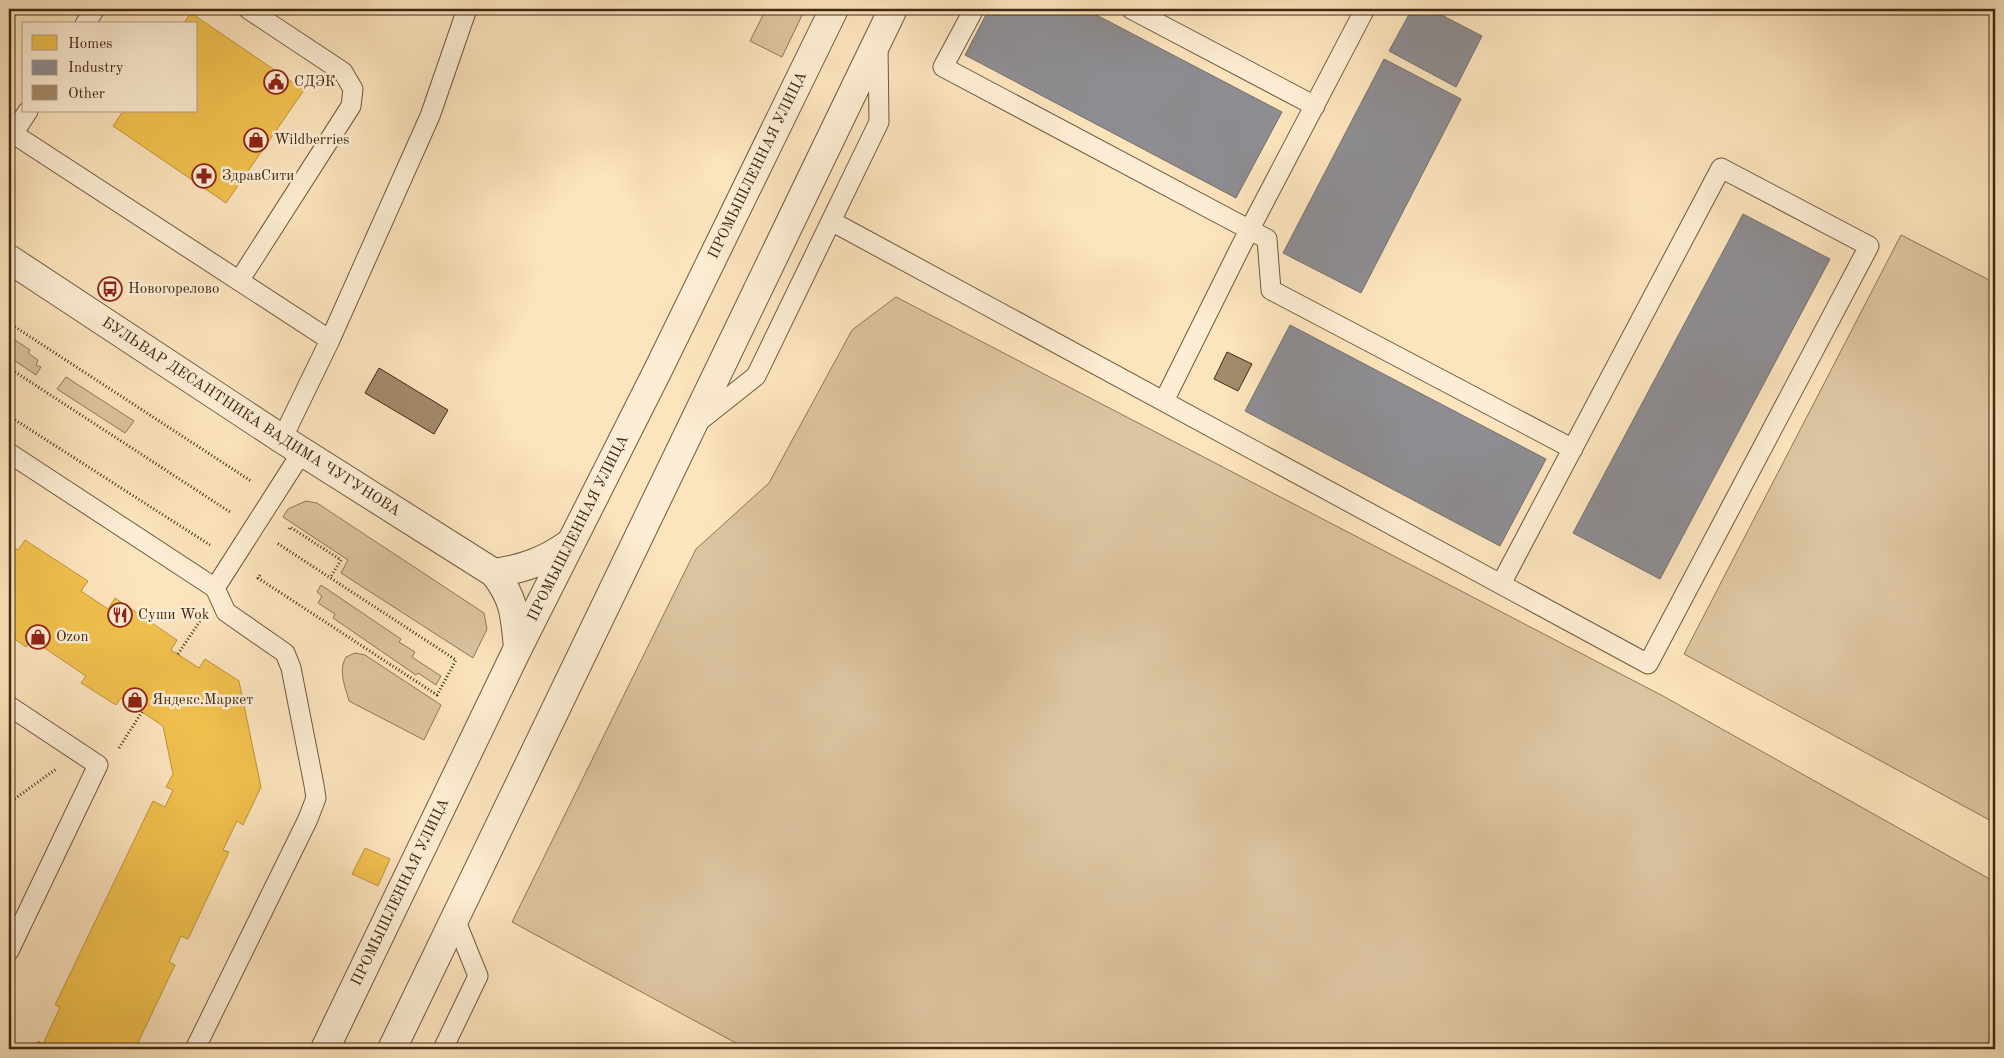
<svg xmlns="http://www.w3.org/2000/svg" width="2004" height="1058" viewBox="0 0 2004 1058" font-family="'Old Standard TT',serif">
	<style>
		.green { fill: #dcc4a0; stroke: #8e765a }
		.homes { fill: #f2c14e; stroke: #bd933c }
		.industry { fill: #8d8d92; stroke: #766f6c }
		.building { fill: #a28a6b; stroke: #402913 }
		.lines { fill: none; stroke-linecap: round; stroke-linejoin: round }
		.service-casing { stroke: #6f583e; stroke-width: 21 }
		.minor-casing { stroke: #6f583e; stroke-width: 30 }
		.tertiary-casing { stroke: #6f583e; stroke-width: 30 }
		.path { stroke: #402913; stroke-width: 3; stroke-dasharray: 1 2.5; stroke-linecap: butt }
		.service { stroke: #fdedd4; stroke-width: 19 }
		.minor { stroke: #fdedd4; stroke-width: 28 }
		.tertiary { stroke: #fdedd4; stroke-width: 28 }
		.labels { text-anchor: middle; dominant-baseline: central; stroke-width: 5; stroke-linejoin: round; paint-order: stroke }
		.poi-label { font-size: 15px; fill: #402913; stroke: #fdedd4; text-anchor: start }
		.street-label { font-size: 15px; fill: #402913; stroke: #fdedd4 }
	</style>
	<rect width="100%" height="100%" fill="#fce4bd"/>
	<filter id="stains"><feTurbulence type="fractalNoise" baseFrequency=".004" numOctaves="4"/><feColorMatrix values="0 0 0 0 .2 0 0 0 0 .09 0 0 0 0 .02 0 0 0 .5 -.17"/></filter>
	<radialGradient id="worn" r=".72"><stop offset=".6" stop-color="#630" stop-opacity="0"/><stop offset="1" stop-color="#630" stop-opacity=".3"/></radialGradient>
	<path class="green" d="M766,9H805L782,57L750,41Z
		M1901,235L1995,283V823L1684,654Z
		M896,297L1663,696L1995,882V1038L1977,1049H747L512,922L696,549L769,483L852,330Z
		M9,336L30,350L28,353L38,360L36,365L41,367L36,375L9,357Z
		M66,377L134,421L125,433L57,389Z
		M306,501L317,503L484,613L487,629L473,658L341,573L348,560L283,517L288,509Z
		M321,585L401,639L399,642L415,652L412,657L441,676L436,685L418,673L416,675L333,618L335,614L318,603L322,596L317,592Z
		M355,653L365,655L441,705L424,740L349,701C345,686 338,671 346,657Z"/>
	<path class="homes" d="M191,13L304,90L226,203L113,126L123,111H196V24H183Z
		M25,540L88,581L81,591L108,609L115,598L177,640L171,650L199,668L205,659L239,681L261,787L243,825L237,821L223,850L229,852L188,939L181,936L169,962L175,965L135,1049H34L38,1041L43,1044L60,1007L55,1005L153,801L165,807L173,790L166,787L173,774L163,726L121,698L116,705L81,683L86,676L31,639L26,647L9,635V544L18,550Z
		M365,848L390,859L378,886L352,874Z"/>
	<path class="industry" d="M989,9H1085L1282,112L1236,198L965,55Z
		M1412,9H1430L1482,36L1456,87L1389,51Z
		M1384,59L1461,99L1361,293L1283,253Z
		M1743,214L1830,259L1660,579L1573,533Z
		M1290,325L1546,459L1500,546L1245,411Z"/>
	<path class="building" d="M1227,352L1252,364L1238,391L1214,379Z
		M379,368L448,410L434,434L365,393Z"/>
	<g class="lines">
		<g class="service-casing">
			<path id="service" d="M974,9L943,67L1267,239L1271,290L1573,449
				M1131,9L1315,106
				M85,24L95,9
				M9,131L330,340
				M13,134L28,111
				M831,221L1648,664L1869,246L1721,168L1501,584
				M239,281L351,106L353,89L343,72L248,9
				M1164,401L1241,246L1365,9
				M698,422L756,376L879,122L878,46
				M282,439L330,340L430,116L467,9
				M9,453L215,588L226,612L285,653L291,668L314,785L316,798L308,819L195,1049
				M215,588L302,452
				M9,706L98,765L9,951
				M443,1049L478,976L455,919"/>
		</g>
		<g class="minor-casing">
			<g id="minor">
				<path id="s1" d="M9,259L282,439L494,573C515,599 515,617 518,648"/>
				<path d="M494,573C523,569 545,561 569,544"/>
			</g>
		</g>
		<g class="tertiary-casing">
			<g id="tertiary">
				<path id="s2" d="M325,1049L518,648L659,368L834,9"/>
				<path d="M392,1049L893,9"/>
			</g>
		</g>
		<path class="path" d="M9,323L251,481
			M9,368L230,512
			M9,416L210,545
			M289,529L290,527L341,560L330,578
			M260,575L258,578L437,695L456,660L277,543
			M178,654L200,621
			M119,748L142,712
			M9,803L56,769"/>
		<use href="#service" class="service"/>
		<use href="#minor" class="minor"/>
		<use href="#tertiary" class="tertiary"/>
	</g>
	<defs>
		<g id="civic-ring" transform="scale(1.25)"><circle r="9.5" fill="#fdedd4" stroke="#8f2418" stroke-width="1.5"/><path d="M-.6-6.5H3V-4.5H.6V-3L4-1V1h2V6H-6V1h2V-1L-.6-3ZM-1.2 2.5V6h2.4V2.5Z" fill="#8f2418"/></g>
		<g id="shop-ring" transform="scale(1.25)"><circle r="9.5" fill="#fdedd4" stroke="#8f2418" stroke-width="1.5"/><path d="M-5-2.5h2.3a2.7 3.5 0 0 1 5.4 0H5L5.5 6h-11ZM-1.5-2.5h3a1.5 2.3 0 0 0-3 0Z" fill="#8f2418"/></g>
		<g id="pharmacy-ring" transform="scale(1.25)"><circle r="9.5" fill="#fdedd4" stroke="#8f2418" stroke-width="1.5"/><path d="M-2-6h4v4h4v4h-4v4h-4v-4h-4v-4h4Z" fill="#8f2418"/></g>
		<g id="bus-ring" transform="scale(1.25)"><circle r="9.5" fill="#fdedd4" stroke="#8f2418" stroke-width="1.5"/><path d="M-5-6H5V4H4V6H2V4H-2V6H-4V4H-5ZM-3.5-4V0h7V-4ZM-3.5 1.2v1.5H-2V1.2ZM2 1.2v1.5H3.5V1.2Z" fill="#8f2418"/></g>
		<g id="restaurant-ring" transform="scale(1.25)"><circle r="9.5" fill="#fdedd4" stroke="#8f2418" stroke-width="1.5"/><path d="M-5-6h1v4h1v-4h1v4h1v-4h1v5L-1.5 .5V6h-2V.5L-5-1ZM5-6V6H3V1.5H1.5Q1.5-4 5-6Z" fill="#8f2418"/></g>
	</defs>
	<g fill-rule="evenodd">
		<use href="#civic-ring" x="276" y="82"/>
		<use href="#shop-ring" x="256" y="140"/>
		<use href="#pharmacy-ring" x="204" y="176"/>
		<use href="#bus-ring" x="110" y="289"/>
		<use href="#restaurant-ring" x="120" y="615"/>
		<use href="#shop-ring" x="38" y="637"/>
		<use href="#shop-ring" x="135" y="700"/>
	</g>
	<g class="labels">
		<g class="poi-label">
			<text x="294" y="82">СДЭК</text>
			<text x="274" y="140">Wildberries</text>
			<text x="222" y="176">ЗдравСити</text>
			<text x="128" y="289">Новогорелово</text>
			<text x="138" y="615">Суши Wok</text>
			<text x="56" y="637">Ozon</text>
			<text x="152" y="700">Яндекс.Маркет</text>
		</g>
		<g class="street-label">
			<text stroke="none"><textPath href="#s2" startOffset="984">ПРОМЫШЛЕННАЯ УЛИЦА</textPath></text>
			<text stroke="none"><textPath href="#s1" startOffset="289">БУЛЬВАР ДЕСАНТНИКА ВАДИМА ЧУГУНОВА</textPath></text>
			<text stroke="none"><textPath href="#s2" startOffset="579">ПРОМЫШЛЕННАЯ УЛИЦА</textPath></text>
			<text stroke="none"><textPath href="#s2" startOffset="174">ПРОМЫШЛЕННАЯ УЛИЦА</textPath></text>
		</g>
	</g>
	<rect width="2004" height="1058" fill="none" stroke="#fce4bd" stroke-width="30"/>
	<rect x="10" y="10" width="1984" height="1038" fill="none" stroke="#402913" stroke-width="2.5"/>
	<rect x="15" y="15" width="1974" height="1028" fill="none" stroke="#402913"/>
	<rect x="22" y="22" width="175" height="90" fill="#fdedd4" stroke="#b19f87"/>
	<rect x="32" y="35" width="25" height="15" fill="#f2c14e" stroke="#b19f87"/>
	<text x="68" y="48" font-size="15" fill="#402913">Homes</text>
	<rect x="32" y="60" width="25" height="15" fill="#8d8d92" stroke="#b19f87"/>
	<text x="68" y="72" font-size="15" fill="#402913">Industry</text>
	<rect x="32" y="85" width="25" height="15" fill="#a28a6b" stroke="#b19f87"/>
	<text x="68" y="98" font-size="15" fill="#402913">Other</text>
	<rect width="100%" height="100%" filter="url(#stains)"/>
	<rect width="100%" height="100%" fill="url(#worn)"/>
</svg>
